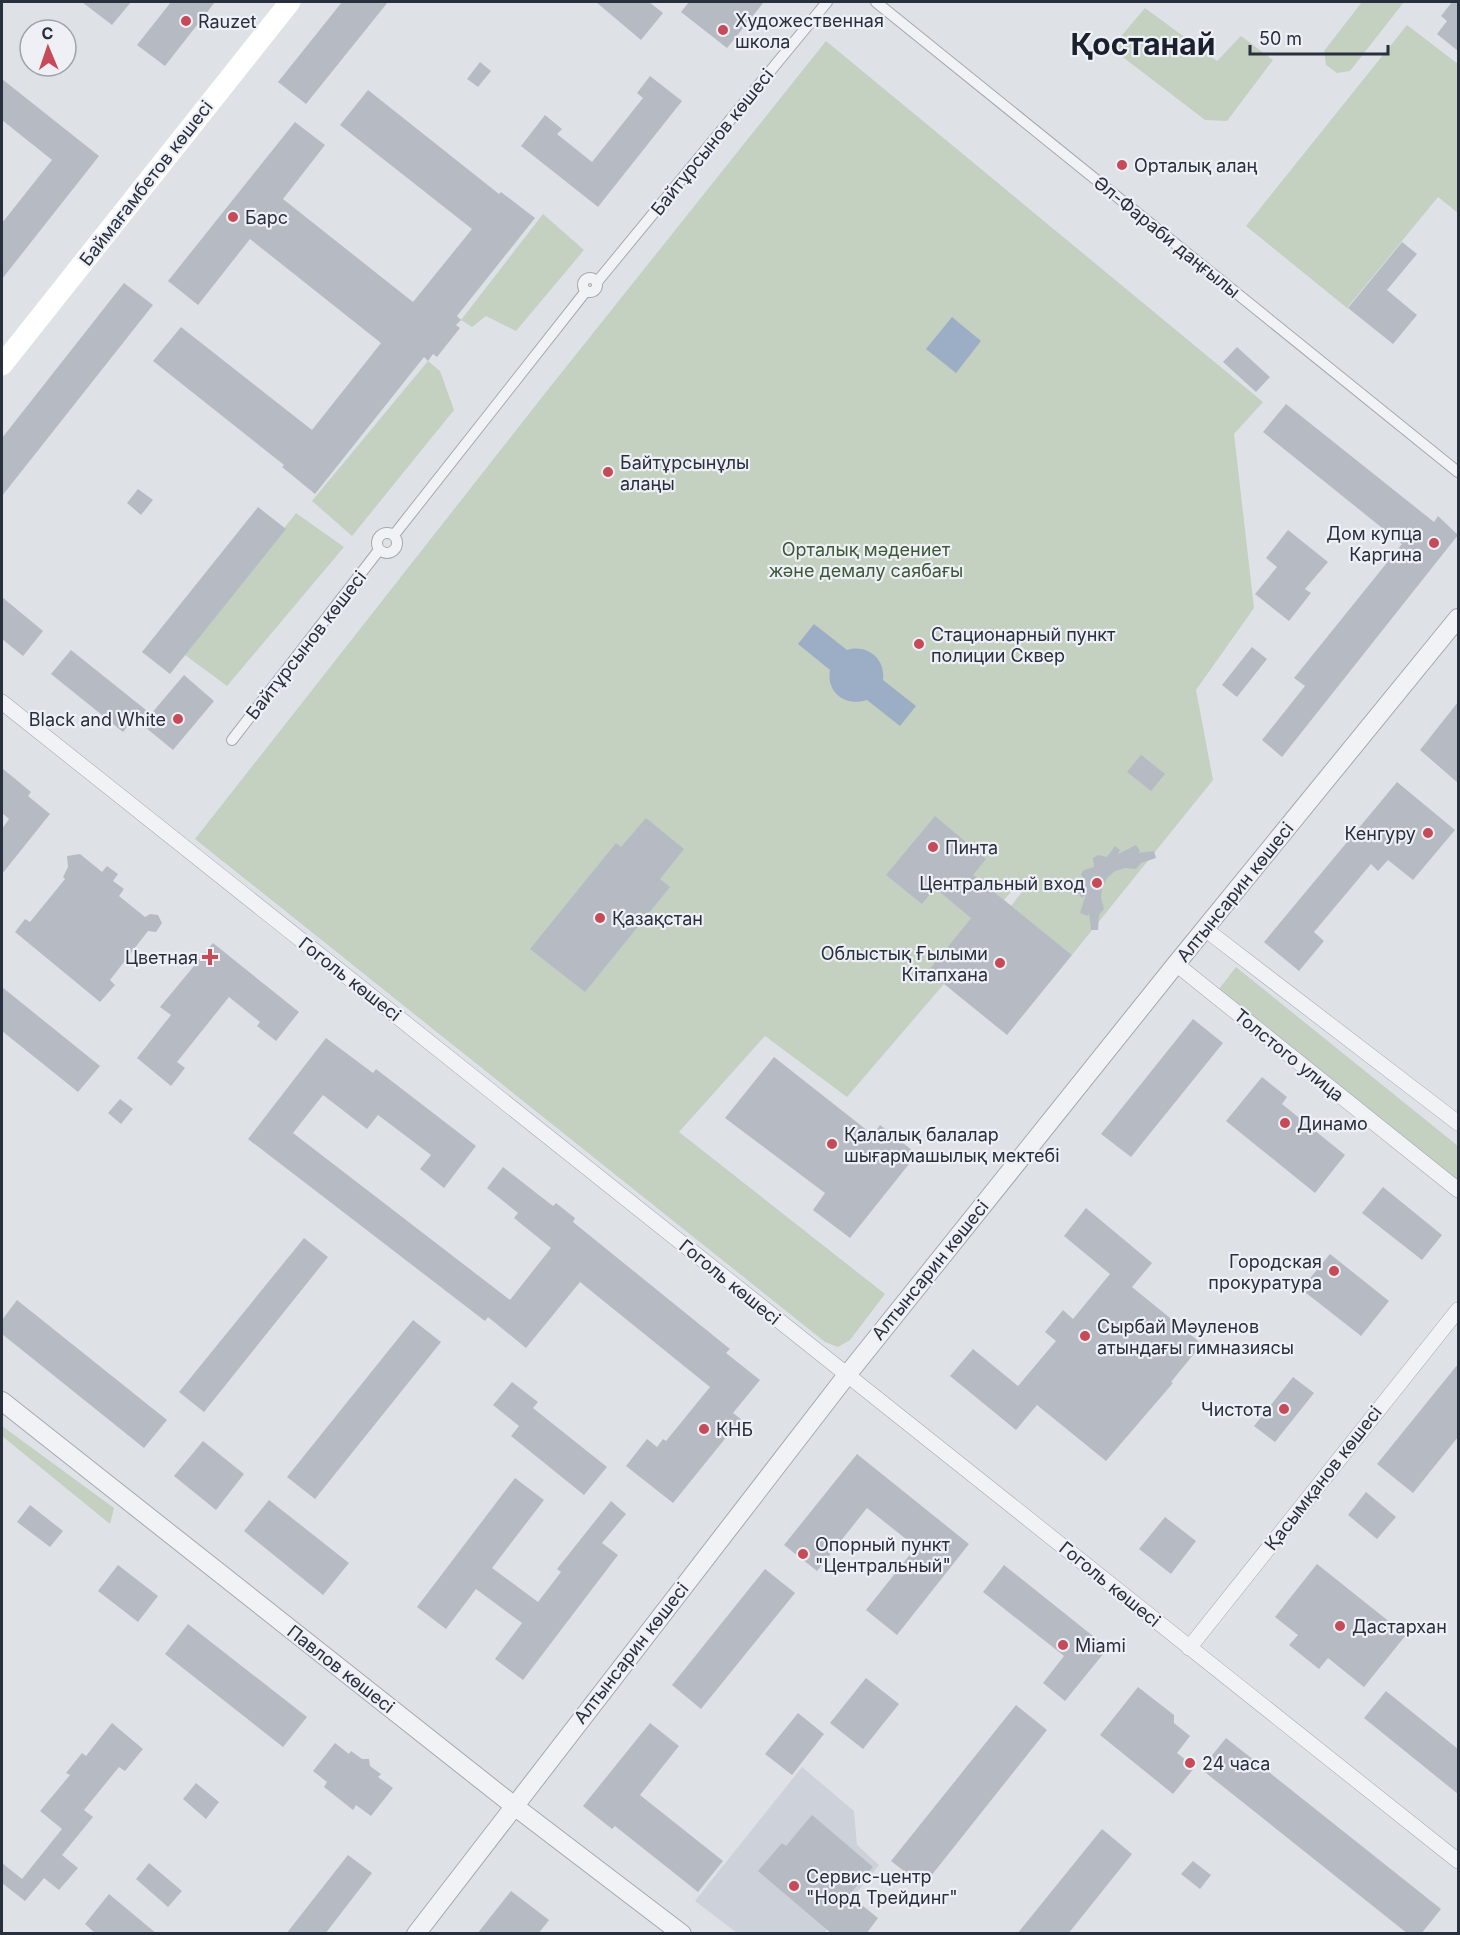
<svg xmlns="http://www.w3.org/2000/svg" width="1460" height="1935" viewBox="0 0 1460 1935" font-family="Inter,sans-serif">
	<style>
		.built { fill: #cdd1d9 }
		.green { fill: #c4d0c0 }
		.water { fill: #9baec5 }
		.building { fill: #b6bbc3 }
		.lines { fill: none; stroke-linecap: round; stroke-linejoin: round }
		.pedestrian-casing { stroke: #a4a9b1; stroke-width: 12 }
		.minor-casing { stroke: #a4a9b1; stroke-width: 16 }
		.tertiary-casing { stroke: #a4a9b1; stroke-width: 20 }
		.pedestrian { stroke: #f1f2f6; stroke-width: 10 }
		.minor { stroke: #f1f2f6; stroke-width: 15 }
		.tertiary { stroke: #f1f2f6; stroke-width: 18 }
		.secondary { stroke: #fff; stroke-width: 21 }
		.poi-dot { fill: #c64a58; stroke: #eef0f5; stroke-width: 2 }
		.labels { text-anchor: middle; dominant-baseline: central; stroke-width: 4.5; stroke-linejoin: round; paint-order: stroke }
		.poi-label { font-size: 18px; fill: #282f3d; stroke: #eef0f5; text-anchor: start }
		.street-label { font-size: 18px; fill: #282f3d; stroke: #eef0f5 }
		.park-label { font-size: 18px; fill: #3c5837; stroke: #eef0f5 }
		.town-label { font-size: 30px; font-weight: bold; fill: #1b202e; stroke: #eef0f5 }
	</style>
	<rect width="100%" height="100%" fill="#dee2e7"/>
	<path class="built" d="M802,1767L854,1811L857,1845L879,1865L824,1933H737L695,1901Z"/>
	<path class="green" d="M1362,2H1404L1350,71L1337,73L1326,65L1324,51Z
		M1145,8L1217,61L1241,36L1273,60L1227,121L1205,120L1111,48Z
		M1407,25L1458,64V213L1438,197L1347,308L1246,226Z
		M826,41L1263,402L1234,434L1254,608L1196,690L1213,780L1072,955L1011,906L1022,892L1016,886L1004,900L993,891L928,971L944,984L847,1097L765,1036L679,1132L885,1294L850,1340L838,1347L825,1342L195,839L550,387Z
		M543,214L584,250L516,331L486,316L472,327L461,320Z
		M428,361L440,371L454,410L352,536L312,501Z
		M296,513L344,547L227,686L185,655Z
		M1236,967L1458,1146V1181L1219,989Z
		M2,1426L114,1508L110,1524L2,1436Z"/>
	<path class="water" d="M952,317L981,341L956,373L926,349Z
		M814,624L847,650C866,644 886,658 883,680L916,706L900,726L867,700C846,707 826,693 830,670L798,644Z"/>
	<path class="building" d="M82,2H131L112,25Z
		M171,2H215L165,66L137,45Z
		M342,2H388L306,104L278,82Z
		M596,2H649L663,13L641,40Z
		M689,2H764L727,48L681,12Z
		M1452,2H1458V51L1437,34L1447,21L1441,16Z
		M480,62L491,71L478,87L467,79Z
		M650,76L682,101L598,207L521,146L545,115L562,129L557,134L592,162L643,98L637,93Z
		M2,79L99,156L2,279V223L52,160L2,120Z
		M368,90L499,194L501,192L535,218L457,316L461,320L456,325L460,328L437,357L433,354L428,361L424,357L315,494L282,467L284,465L153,361L181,327L312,430L381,343L250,239L198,305L168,281L295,122L325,145L283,199L413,302L472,229L340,125Z
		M1402,242L1417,254L1387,290L1417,315L1393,344L1348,308Z
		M124,283L153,305L2,496V438Z
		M1237,347L1270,377L1256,392L1223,362Z
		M1286,404L1434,522L1438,516L1458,535L1282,757L1262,740L1305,686L1294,678L1402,544L1263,432Z
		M138,489L153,500L141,515L127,503Z
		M258,507L286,529L170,674L142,652Z
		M1288,530L1328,562L1305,589L1311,593L1289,621L1255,594L1277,567L1266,558Z
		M2,597L43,631L23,656L2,639Z
		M1252,647L1267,659L1237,697L1222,685Z
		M71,650L151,714L184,675L214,701L173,750L134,718L123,732L51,674Z
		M1458,702V783L1420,750Z
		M1141,755L1165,774L1151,791L1127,772Z
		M2,768L31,792L28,796L50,814L2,874V829L9,819L2,813Z
		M1397,782L1455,830L1413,880L1388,860L1378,871L1371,864L1314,932L1324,941L1299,971L1264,942Z
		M935,816L986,859L973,875L1072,955L1007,1035L928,971L971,918L935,888L922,904L886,875Z
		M646,818L684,849L660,879L670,887L585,992L530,949L616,843L621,847Z
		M1136,845L1140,851L1138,853L1154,851L1156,858L1141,863L1136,869L1125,868L1115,871L1107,878L1102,888L1101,898L1104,909L1099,915L1098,930H1091L1089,913L1088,916L1080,913L1086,894L1082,898L1078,893L1086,883L1081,874L1084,870L1094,867L1093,858L1098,855L1107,857L1115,846L1120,850L1118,854Z
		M80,854L102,872L107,866L118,874L113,881L124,889L119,896L145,917L150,914L158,915L162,923L156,932L148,931L110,980L115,985L100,1002L15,932L25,919L30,922L65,879L63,877L68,867L67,856Z
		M213,943L299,1012L276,1041L257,1026L260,1022L229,997L177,1062L185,1068L171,1086L137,1058L171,1015L160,1007Z
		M2,987L100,1066L78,1092L2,1031Z
		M1193,1019L1223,1043L1131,1157L1101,1134Z
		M326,1038L373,1073L376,1069L476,1146L444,1188L420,1169L431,1155L378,1115L367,1129L323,1095L293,1133L510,1300L551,1248L514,1218L518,1213L487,1188L503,1167L553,1206L556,1203L575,1218L573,1222L730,1349L726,1353L760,1380L733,1413L741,1419L673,1503L626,1466L647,1439L657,1447L663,1439L666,1441L710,1387L580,1282L526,1348L488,1317L485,1321L248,1139Z
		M774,1057L873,1135L880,1125L917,1154L850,1238L813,1210L825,1193L725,1118Z
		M1262,1077L1287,1097L1282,1104L1345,1155L1315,1193L1226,1121Z
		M120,1099L133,1109L121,1124L108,1113Z
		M1383,1187L1442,1235L1422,1260L1362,1213Z
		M1086,1208L1152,1263L1132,1287L1202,1344L1171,1382L1173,1383L1106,1461L1037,1405L1016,1430L950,1376L973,1349L1018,1386L1056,1341L1045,1332L1063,1310L1073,1319L1110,1274L1064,1236Z
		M304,1238L328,1257L204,1412L179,1392Z
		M1330,1254L1389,1301L1361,1336L1301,1289Z
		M17,1300L167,1420L144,1448L2,1334V1320Z
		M413,1320L441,1342L315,1499L287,1477Z
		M1458,1364V1437L1413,1493L1377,1464Z
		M1293,1377L1314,1393L1275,1442L1254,1426Z
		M512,1382L538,1402L533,1408L607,1467L584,1495L511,1436L519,1426L493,1405Z
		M203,1441L244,1474L216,1510L174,1476Z
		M857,1454L969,1544L897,1635L866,1610L916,1547L867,1508L817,1571L784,1545Z
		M515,1478L544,1500L492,1568L538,1602L561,1572L557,1569L611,1501L626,1514L602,1543L618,1555L523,1680L495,1659L522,1623L476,1589L446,1629L417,1607Z
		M1366,1492L1396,1517L1377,1539L1348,1515Z
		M269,1500L349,1563L323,1595L244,1531Z
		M30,1505L63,1531L50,1547L17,1522Z
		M1165,1517L1196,1541L1171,1574L1139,1549Z
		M1317,1564L1406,1635L1364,1687L1328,1658L1319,1669L1289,1645L1298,1635L1275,1617Z
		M118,1565L158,1596L138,1622L98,1591Z
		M1004,1565L1108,1648L1065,1701L1043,1683L1064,1656L983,1592Z
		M765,1569L795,1593L701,1709L672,1685Z
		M188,1624L307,1717L283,1747L165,1654Z
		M866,1678L899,1704L863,1749L830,1723Z
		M1138,1687L1174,1715V1723L1190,1736L1177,1753L1195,1767L1173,1794L1100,1735Z
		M1386,1691L1458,1749V1794L1364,1718Z
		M1016,1705L1047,1730L923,1886L891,1861Z
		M798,1713L824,1734L792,1775L765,1754Z
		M112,1723L143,1749L125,1771L119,1767L84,1810L93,1817L62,1855L78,1868L59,1890L44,1878L25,1901L2,1883V1863L22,1879L62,1829L40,1811L70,1775L66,1773L82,1753L86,1756Z
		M650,1723L679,1746L640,1795L723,1861L698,1892L615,1826L612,1829L583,1806Z
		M1226,1738L1441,1909L1421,1934H1408L1201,1769Z
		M335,1743L349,1754L351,1751L362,1759H369L370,1766L381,1774L378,1777L393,1788L371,1816L356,1805L353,1810L324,1787L327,1782L313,1771Z
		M196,1783L219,1802L206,1819L183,1799Z
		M812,1815L873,1867L849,1895L878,1918L866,1934H832L758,1871L782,1843L786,1846Z
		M1102,1829L1132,1854L1068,1934H1017Z
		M348,1855L372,1873L325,1934H286Z
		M1193,1861L1211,1875L1200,1889L1181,1874Z
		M149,1863L182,1891L168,1907L136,1879Z
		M511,1891L549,1920L538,1934H477Z
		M109,1894L157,1934H96L85,1924Z"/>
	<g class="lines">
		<g class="pedestrian-casing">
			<path id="pedestrian" d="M876,2L1458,472
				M583 285a7 7 0 1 1 14 0a7 7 0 1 1-14 0Z
				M597,282L827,2
				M377 543a10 10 0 1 1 20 0a10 10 0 1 1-20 0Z
				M394,535L586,291
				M232,740L379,550"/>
		</g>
		<g class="minor-casing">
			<path id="minor" d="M2,702L1458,1861
				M1205,929L1458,1123
				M1176,964L1458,1190
				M1189,1648L1458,1310"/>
		</g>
		<g class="tertiary-casing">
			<path id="tertiary" d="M2,1401L513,1805L682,1934
				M416,1934L847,1375L1176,964L1458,618"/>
		</g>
		<use href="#pedestrian" class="pedestrian"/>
		<use href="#minor" class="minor"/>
		<use href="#tertiary" class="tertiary"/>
		<path class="secondary" d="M2,365L290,2"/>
	</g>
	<g class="poi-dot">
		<circle cx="186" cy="21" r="6"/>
		<circle cx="723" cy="30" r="6"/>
		<circle cx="1122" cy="165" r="6"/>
		<circle cx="233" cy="217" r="6"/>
		<circle cx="608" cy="472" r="6"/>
		<circle cx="1434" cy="543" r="6"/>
		<circle cx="919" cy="644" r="6"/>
		<circle cx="178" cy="719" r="6"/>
		<circle cx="1428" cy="833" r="6"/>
		<circle cx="933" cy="847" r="6"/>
		<circle cx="1097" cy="883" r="6"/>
		<circle cx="600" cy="918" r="6"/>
		<path d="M207 948h6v6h6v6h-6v6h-6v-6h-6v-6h6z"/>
		<circle cx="1000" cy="963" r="6"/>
		<circle cx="1285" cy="1123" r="6"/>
		<circle cx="832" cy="1144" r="6"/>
		<circle cx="1334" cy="1271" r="6"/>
		<circle cx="1085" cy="1336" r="6"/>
		<circle cx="1284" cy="1409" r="6"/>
		<circle cx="704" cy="1429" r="6"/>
		<circle cx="803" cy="1554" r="6"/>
		<circle cx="1340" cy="1626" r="6"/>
		<circle cx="1063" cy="1645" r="6"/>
		<circle cx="1190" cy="1763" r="6"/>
		<circle cx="794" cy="1886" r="6"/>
	</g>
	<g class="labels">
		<g class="poi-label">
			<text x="735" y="20">Художественная<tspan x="735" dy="21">школа</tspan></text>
			<text x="198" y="21">Rauzet</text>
			<text x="1134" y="165">Орталық алаң</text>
			<text x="245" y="217">Барс</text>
			<text x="620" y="462">Байтұрсынұлы<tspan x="620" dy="21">алаңы</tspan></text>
			<text x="1422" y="533" text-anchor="end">Дом купца<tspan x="1422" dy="21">Каргина</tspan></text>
			<text x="931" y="634">Стационарный пункт<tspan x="931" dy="21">полиции Сквер</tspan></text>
			<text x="166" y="719" text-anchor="end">Black and White</text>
			<text x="1416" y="833" text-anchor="end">Кенгуру</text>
			<text x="945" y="847">Пинта</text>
			<text x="1085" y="883" text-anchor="end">Центральный вход</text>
			<text x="612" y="918">Қазақстан</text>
			<text x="988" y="953" text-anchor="end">Облыстық Ғылыми<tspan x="988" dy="21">Кітапхана</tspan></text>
			<text x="198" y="957" text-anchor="end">Цветная</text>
			<text x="1297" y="1123">Динамо</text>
			<text x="844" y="1134">Қалалық балалар<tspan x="844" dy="21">шығармашылық мектебі</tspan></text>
			<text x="1322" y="1261" text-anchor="end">Городская<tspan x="1322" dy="21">прокуратура</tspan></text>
			<text x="1097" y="1326">Сырбай Мәуленов<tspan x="1097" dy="21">атындағы гимназиясы</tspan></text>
			<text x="1272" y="1409" text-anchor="end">Чистота</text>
			<text x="716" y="1429">КНБ</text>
			<text x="815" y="1544">Опорный пункт<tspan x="815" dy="21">"Центральный"</tspan></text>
			<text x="1352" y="1626">Дастархан</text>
			<text x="1075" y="1645">Miami</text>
			<text x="1202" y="1763">24 часа</text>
			<text x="806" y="1876">Сервис-центр<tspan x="806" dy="21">"Норд Трейдинг"</tspan></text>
		</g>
		<g class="street-label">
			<text transform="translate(712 142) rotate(-51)">Байтұрсынов көшесі</text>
			<text transform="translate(146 183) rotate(-52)">Баймағамбетов көшесі</text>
			<text transform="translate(1167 237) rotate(39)">Әл-Фараби даңғылы</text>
			<text transform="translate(306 645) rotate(-52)">Байтұрсынов көшесі</text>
			<text transform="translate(1235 892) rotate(-51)">Алтынсарин көшесі</text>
			<text transform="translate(350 979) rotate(38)">Гоголь көшесі</text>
			<text transform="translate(1289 1055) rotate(39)">Толстого улица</text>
			<text transform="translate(930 1270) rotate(-51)">Алтынсарин көшесі</text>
			<text transform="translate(730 1282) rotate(39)">Гоголь көшесі</text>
			<text transform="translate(1323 1478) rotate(-52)">Қасымқанов көшесі</text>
			<text transform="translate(1110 1584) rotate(39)">Гоголь көшесі</text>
			<text transform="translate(631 1653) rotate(-52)">Алтынсарин көшесі</text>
			<text transform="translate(341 1669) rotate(38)">Павлов көшесі</text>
		</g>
		<g class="park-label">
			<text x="866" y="549">Орталық мәдениет<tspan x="866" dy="21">және демалу саябағы</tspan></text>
		</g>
		<g class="town-label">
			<text x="1143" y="44">Қостанай</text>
		</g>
	</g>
	<rect width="1460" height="1935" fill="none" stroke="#282f3d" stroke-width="6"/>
	<g transform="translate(48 48) rotate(358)"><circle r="28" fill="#eef0f5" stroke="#9fa3ab" stroke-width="1.5"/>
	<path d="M0-4.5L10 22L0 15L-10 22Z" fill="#c64a58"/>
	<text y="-9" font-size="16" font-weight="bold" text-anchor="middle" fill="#282f3d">С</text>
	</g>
	<path d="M1250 45v9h138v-9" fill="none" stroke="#282f3d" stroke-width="3"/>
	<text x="1259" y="45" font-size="18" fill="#282f3d" stroke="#eef0f5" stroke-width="4.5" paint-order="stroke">50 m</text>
</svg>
